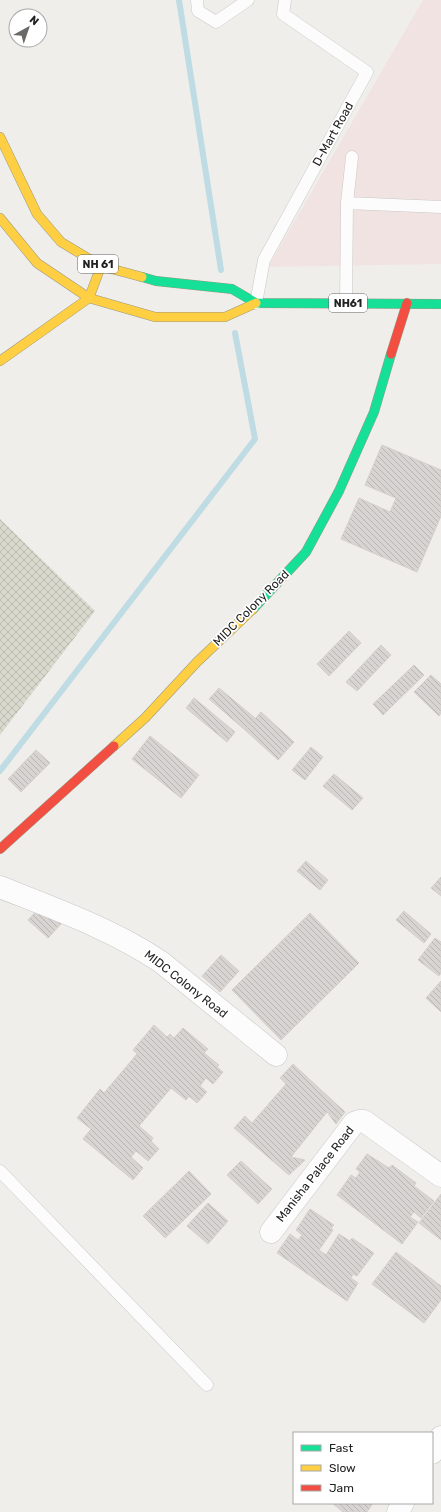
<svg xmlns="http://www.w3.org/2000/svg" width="441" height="1512" viewBox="0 0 441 1512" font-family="Rubik,sans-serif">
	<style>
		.commercial { fill: #f1e3e1 }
		.construction { fill: url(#construction-cross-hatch) }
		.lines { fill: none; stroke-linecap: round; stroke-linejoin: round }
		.stream { stroke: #bfdbe3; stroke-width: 6 }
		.building { fill: url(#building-back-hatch); stroke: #d3d0cc }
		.lane-casing { stroke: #c9c8c7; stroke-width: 13 }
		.street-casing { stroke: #c9c8c7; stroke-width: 23 }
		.fast-casing { stroke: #999a82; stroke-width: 10 }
		.slow-casing { stroke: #999a82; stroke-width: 10 }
		.jam-casing { stroke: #999a82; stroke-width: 10 }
		.lane { stroke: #fdfcfc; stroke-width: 12 }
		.street { stroke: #fdfcfc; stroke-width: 22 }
		.fast { stroke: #16e098; stroke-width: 9 }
		.slow { stroke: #ffcf43; stroke-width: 9 }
		.jam { stroke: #f24e42; stroke-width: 9 }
		.labels { text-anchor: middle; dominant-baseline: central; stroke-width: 3.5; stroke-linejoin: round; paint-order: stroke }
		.shield { fill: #fff; stroke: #646464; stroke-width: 1 }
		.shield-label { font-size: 11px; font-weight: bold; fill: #222 }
		.street-label { font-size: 12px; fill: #222; stroke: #fff }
	</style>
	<defs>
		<pattern id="construction-cross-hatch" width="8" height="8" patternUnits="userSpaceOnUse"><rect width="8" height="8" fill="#d9d9cd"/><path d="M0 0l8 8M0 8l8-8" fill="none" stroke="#babab0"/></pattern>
		<pattern id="building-back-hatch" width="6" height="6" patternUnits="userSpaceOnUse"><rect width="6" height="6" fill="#d7d4d2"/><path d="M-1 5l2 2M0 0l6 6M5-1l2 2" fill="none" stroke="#b8b6b4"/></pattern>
	</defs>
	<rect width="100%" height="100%" fill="#f0eeeb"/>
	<path class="commercial" d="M423,0H441V264L268,267Z"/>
	<path class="construction" d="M0,519L95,611L0,735Z"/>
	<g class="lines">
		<path class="stream" d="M179,0L221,270
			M0,771L255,439L235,333"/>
	</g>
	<path class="building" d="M382,445L441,470V516L417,572L341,539L359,498L390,512L396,498L365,485Z
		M349,631L361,643L329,676L317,664Z
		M381,645L391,655L357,691L346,682Z
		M414,665L424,675L383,715L373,704Z
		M431,675L441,684V713L439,716L414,692Z
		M219,688L255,718L245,730L209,699Z
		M194,698L235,732L227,742L186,708Z
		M261,712L294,742L278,760L245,730Z
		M150,736L199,775L181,798L132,759Z
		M311,747L323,757L305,780L292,770Z
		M36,750L50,763L21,792L8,779Z
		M334,774L363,798L352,810L323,786Z
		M306,861L328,880L320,890L297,871Z
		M441,877V896L431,888Z
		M41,906L61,924L48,938L28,920Z
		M404,911L431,934L424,943L396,920Z
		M310,913L359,963L281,1040L232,990Z
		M435,938L441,942V973L439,976L418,960Z
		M221,955L239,971L220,992L202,976Z
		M441,981V1012L426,998Z
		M154,1025L167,1037L170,1034L174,1038L183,1028L208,1049L204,1053L219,1065L217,1067L223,1072L213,1084L206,1078L200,1086L207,1092L197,1103L189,1096L186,1100L171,1088L139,1126L153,1138L151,1141L159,1149L148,1161L136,1151L131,1157L143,1168L133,1180L83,1139L91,1129L77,1118L100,1089L104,1093L137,1054L133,1050Z
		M293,1064L345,1112L336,1124L327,1112L291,1157L305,1160L289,1175L234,1128L245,1116L252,1123L286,1084L280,1078Z
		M367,1154L389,1168L392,1165L416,1183L414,1186L434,1201L421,1218L414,1212L410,1217L418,1222L402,1244L337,1195L351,1175L356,1178L360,1172L356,1169Z
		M241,1161L272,1189L258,1204L227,1175Z
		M189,1171L211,1194L165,1238L143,1216Z
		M441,1194V1240L419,1223Z
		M208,1203L228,1221L208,1244L187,1226Z
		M310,1209L334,1225L331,1228L333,1230L319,1250L326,1255L339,1234L350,1241L352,1238L374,1253L357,1276L353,1274L351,1278L358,1283L347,1301L277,1253L290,1234L298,1240L302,1235L296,1230Z
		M396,1252L441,1286V1300L424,1323L372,1284Z
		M332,1503H373L367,1512H343Z"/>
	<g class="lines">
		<g class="lane-casing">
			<path id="lane" d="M197,0L198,11L216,22L248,0
				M347,203L352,157
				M256,303L264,260L367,72L283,14L285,0
				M346,303L347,203L441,207
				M0,1171L207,1385"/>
		</g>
		<g class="street-casing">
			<path id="street" d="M0,887C55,909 112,929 161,962L276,1055
				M271,1232L354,1123L359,1121H364L441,1176
				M432,1453L441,1437
				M398,1512L403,1503"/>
		</g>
		<g class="fast-casing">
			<path id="fast" d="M142,277L156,281L232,289L256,303
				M256,303L441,304
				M253,609L306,552L339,491L374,412L391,354"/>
		</g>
		<g class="slow-casing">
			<path id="slow" d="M0,137L37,214L61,242L101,266L142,277
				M0,218L37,263L89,298L155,317H225L256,303
				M0,361L89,298L101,266
				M114,746L145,718L197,662L253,609"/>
		</g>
		<g class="jam-casing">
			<path id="jam" d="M391,354L407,303
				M0,849L114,746"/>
		</g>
		<use href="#lane" class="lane"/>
		<use href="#street" class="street"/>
		<use href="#fast" class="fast"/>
		<use href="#slow" class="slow"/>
		<use href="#jam" class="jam"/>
	</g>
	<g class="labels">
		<g class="shield">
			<rect x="78" y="255" width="40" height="18" rx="3"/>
			<rect x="329" y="294" width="38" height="18" rx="3"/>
		</g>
		<g class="shield-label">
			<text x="98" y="264">NH 61</text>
			<text x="348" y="303">NH61</text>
		</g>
		<g class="street-label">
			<text transform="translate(333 134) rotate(-61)">D-Mart Road</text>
			<text transform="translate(251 608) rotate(-45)">MIDC Colony Road</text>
			<text transform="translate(186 984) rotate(38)">MIDC Colony Road</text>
			<text transform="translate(315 1174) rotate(-52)">Manisha Palace Road</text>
		</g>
	</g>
	<rect x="293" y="1432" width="140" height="72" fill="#ffffff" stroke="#a7a7a7"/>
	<rect x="301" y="1445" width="20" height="6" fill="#16e098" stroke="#a7a7a7"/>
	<text x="329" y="1452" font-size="12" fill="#222222">Fast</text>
	<rect x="301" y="1465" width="20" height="6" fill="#ffcf43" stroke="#a7a7a7"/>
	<text x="329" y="1472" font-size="12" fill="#222222">Slow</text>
	<rect x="301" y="1485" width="20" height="6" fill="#f24e42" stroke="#a7a7a7"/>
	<text x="329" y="1492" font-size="12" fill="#222222">Jam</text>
	<g transform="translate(28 28) rotate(40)"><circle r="19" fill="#ffffff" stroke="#a7a7a7"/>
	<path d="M0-3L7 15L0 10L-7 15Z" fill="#6a6968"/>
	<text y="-6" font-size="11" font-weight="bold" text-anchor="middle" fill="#222222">N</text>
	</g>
</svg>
